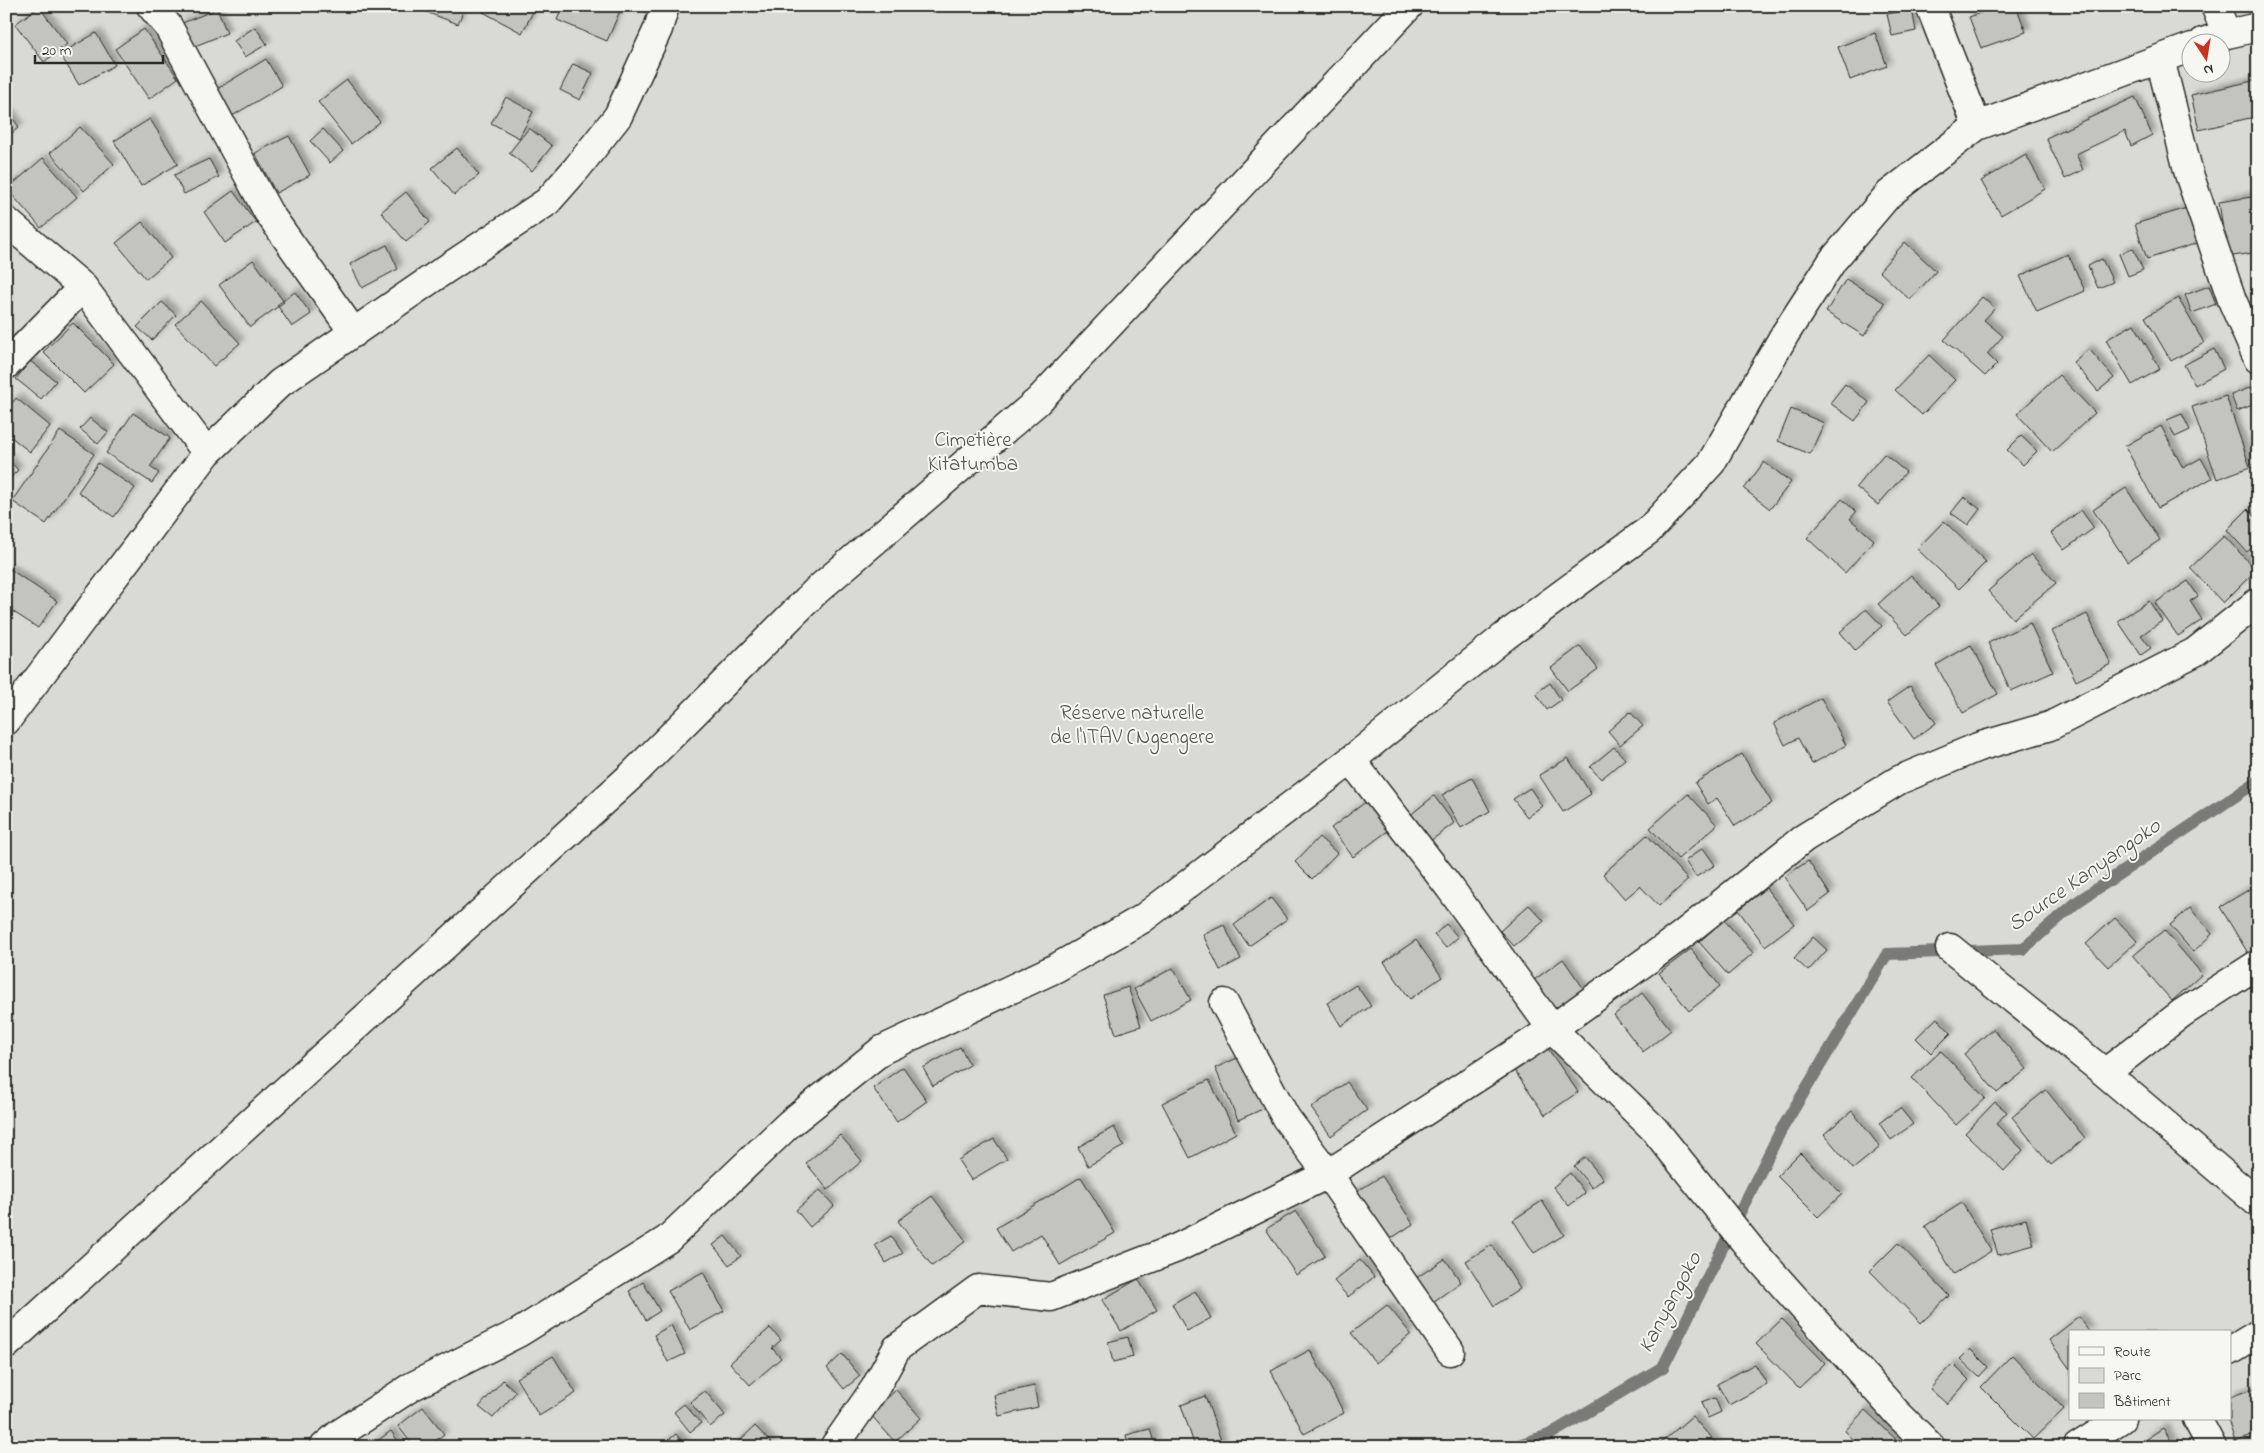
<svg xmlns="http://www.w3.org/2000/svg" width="2264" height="1453" viewBox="0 0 2264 1453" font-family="'Indie Flower',sans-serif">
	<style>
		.green { fill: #d9d9d5; stroke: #828280; fill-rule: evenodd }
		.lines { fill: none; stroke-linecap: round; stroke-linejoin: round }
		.stream { stroke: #7a7a78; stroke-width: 12 }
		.building { fill: #c3c3c0; stroke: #2b2b2b; filter: url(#shadow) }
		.street-casing { stroke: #2b2b2b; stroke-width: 31 }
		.street { stroke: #f6f6f2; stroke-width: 28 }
		.labels { text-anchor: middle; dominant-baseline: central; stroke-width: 4; stroke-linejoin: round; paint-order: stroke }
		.park-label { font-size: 21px; fill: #565656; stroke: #f6f6f2 }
		.water-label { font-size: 22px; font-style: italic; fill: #525251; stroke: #f6f6f2 }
	</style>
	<defs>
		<filter id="shadow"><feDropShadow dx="4.5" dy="-4.5" stdDeviation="2.5" flood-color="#0004"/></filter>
	</defs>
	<rect width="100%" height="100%" fill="#f6f6f2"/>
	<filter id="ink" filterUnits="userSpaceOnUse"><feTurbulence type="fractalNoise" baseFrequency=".02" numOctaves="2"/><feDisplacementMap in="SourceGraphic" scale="10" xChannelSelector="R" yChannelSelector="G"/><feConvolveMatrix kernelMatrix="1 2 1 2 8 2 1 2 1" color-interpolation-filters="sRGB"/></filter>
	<g filter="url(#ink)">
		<path class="green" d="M6,6H2258V1447H6ZM2192,42H2222V72H2192ZM2070,1332H2230V1419H2070Z"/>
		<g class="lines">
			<path class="stream" d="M1512,1447L1549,1435L1663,1367L1780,1132L1887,954L2023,949L2077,902L2258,781"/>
		</g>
		<path class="building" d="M158,6H187L167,19Z
			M410,6H465L458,24Z
			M486,6H536L522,33L483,12Z
			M563,6H622L607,41L557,20Z
			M1999,6H2016L2026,32L1981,48L1969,17Z
			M39,7L67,44L44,62L15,24Z
			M217,9L227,33L190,48L180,24Z
			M1912,9L1916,31L1892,36L1887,14Z
			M255,27L267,44L245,57L234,41Z
			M144,29L178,78L149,99L115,49Z
			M96,33L115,65L79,85L60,54Z
			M1875,33L1887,66L1850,80L1838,47Z
			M266,59L282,86L227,119L212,92Z
			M573,64L593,73L580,100L560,90Z
			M347,80L380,122L351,144L318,102Z
			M2257,80L2258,116L2199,130L2191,95Z
			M506,97L533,112L519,138L491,123Z
			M2135,97L2152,135L2131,146L2125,131L2076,154L2083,170L2065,179L2046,138Z
			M6,109L19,127L6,138Z
			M150,119L178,164L141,186L114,141Z
			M80,127L114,164L84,191L50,153Z
			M529,128L552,146L532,171L509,153Z
			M323,129L343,151L330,163L310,141Z
			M289,136L310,175L276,193L255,153Z
			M457,148L479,175L454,195L432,168Z
			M2026,155L2045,189L2001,215L1981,181Z
			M43,158L77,197L41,228L7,189Z
			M209,159L219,177L184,194L174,175Z
			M233,191L256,222L225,243L204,212Z
			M406,192L430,222L406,242L381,212Z
			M2258,196V252L2227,257L2219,202Z
			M2187,208L2198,243L2147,259L2135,224Z
			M142,222L171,258L146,279L116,243Z
			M1905,242L1936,271L1910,300L1879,271Z
			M387,245L398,269L362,288L350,264Z
			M2133,248L2143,270L2128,276L2119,254Z
			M2068,254L2085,291L2037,312L2020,276Z
			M2102,259L2113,282L2098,288L2088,266Z
			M253,260L284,302L250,327L219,285Z
			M1846,279L1885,303L1864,336L1826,312Z
			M2209,286L2216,304L2192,313L2185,295Z
			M295,292L311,314L292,327L277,305Z
			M1982,297L1995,308L1984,320L2003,336L1987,354L1997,364L1985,376L1944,340Z
			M2178,298L2204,343L2171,361L2145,317Z
			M201,301L240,343L214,366L175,324Z
			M162,302L176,315L152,340L137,327Z
			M73,323L114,364L84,393L43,352Z
			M2134,324L2160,369L2132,385L2106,340Z
			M2089,349L2114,378L2098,391L2073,362Z
			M2214,349L2224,369L2195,385L2184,365Z
			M1929,355L1955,380L1922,415L1895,390Z
			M30,361L56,381L41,399L16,379Z
			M2059,375L2095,413L2052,452L2017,414Z
			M1845,384L1869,402L1855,421L1830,403Z
			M2252,387L2258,403L2237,411L2231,395Z
			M2226,396L2250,467L2217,479L2192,407Z
			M16,398L50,426L30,452L6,433V411Z
			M1791,409L1824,423L1810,454L1778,441Z
			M133,413L170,438L150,467L159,473L152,483L106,453Z
			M2182,414L2190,430L2175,437L2167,420Z
			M90,418L108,432L98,444L80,429Z
			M2161,426L2183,468L2201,458L2212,478L2158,508L2125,446Z
			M60,431L94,454L46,524L12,501Z
			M2021,436L2037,451L2023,465L2007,450Z
			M1884,454L1906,472L1878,505L1856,487Z
			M7,458L18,470L6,482V459Z
			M1764,462L1791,482L1770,509L1744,489Z
			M98,463L135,488L114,517L78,492Z
			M2126,488L2160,540L2127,562L2093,510Z
			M1964,497L1980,509L1968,525L1951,513Z
			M1842,499L1856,512L1850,519L1874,540L1845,573L1807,538Z
			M2248,509L2258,520V542L2247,552L2227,530Z
			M2081,510L2094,528L2064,550L2051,533Z
			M1944,521L1986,562L1959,589L1917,549Z
			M2224,536L2256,570L2223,603L2190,568Z
			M2031,554L2056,583L2013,619L1988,591Z
			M8,568L57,601L38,628L6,607V571Z
			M1911,575L1939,606L1907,635L1878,604Z
			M2188,581L2198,596L2190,601L2202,620L2178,636L2155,603Z
			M2149,601L2162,621L2141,635L2151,648L2141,655L2118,621Z
			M1866,609L1882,626L1855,650L1840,632Z
			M2087,614L2111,664L2076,681L2052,631Z
			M2030,623L2053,672L2011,691L1988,643Z
			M1971,645L1998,694L1963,713L1936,665Z
			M1580,646L1598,669L1568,691L1551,668Z
			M1550,683L1561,700L1547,710L1536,693Z
			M1910,686L1936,723L1914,739L1887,702Z
			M1821,698L1846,745L1812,764L1798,738L1785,745L1774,723Z
			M1630,712L1643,726L1620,745L1608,731Z
			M1614,747L1625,759L1601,779L1590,767Z
			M1742,754L1772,803L1735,826L1717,798L1708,804L1695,783Z
			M1568,758L1591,794L1563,812L1539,775Z
			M1472,778L1490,811L1461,828L1442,795Z
			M1530,788L1542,806L1527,817L1513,799Z
			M1688,794L1717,825L1678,859L1650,828Z
			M1434,796L1454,823L1429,842L1409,816Z
			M1367,801L1389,830L1353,857L1331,828Z
			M1647,835L1688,880L1659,906L1640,886L1625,899L1603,874Z
			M1319,837L1337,853L1312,879L1295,862Z
			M1703,848L1715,865L1696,877L1685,861Z
			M1808,861L1830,894L1808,911L1784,877Z
			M2255,886L2258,892V947L2248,953L2220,907Z
			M1766,888L1794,924L1765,946L1738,910Z
			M1271,898L1287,919L1249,946L1234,925Z
			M1529,905L1544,921L1514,946L1500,931Z
			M2190,908L2212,934L2193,952L2170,925Z
			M2115,918L2137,941L2108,967L2086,944Z
			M1724,920L1753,953L1728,975L1699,942Z
			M1446,924L1458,937L1446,948L1434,935Z
			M1224,925L1241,959L1220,970L1203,935Z
			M2164,930L2202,974L2172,1001L2133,956Z
			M1813,937L1827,950L1808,971L1794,958Z
			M1416,940L1442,977L1410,999L1384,962Z
			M1691,949L1720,986L1689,1011L1659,973Z
			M1563,959L1586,992L1556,1012L1534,980Z
			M1173,968L1191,1000L1151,1021L1134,989Z
			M1356,985L1371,1006L1341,1026L1327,1003Z
			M1128,987L1141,1026L1116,1034L1103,995Z
			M1642,993L1671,1030L1643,1052L1614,1015Z
			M1937,1018L1951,1033L1931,1053L1916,1038Z
			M1993,1029L2027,1069L1997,1093L1964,1054Z
			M1546,1046L1578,1092L1545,1115L1513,1069Z
			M960,1047L970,1065L933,1086L923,1068Z
			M1941,1051L1985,1098L1956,1125L1912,1078Z
			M1242,1056L1265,1108L1238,1120L1215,1068Z
			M903,1067L927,1101L897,1122L873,1088Z
			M1209,1080L1236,1133L1190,1158L1162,1103Z
			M1347,1082L1367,1110L1331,1136L1311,1108Z
			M2046,1090L2085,1138L2051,1165L2012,1117Z
			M1995,1102L2007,1112L1996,1124L2023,1150L2004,1171L1965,1133Z
			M1900,1108L1913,1124L1891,1140L1879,1123Z
			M1852,1111L1880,1147L1853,1169L1824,1134Z
			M1114,1127L1124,1146L1088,1166L1078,1147Z
			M840,1135L862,1161L828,1190L806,1163Z
			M994,1139L1007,1159L971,1180L958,1160Z
			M1800,1153L1842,1194L1818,1217L1777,1176Z
			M1585,1157L1603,1179L1592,1188L1574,1166Z
			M1570,1173L1585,1193L1569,1206L1553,1187Z
			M1382,1176L1413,1224L1384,1243L1353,1194Z
			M1081,1177L1115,1233L1060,1265L1041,1234L1011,1252L996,1228Z
			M820,1190L834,1206L810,1227L796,1210Z
			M932,1196L966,1241L932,1266L898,1221Z
			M1542,1201L1564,1235L1534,1253L1513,1220Z
			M1962,1203L1991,1251L1954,1274L1925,1226Z
			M1296,1211L1325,1256L1296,1275L1266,1229Z
			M2026,1219L2034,1245L1998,1255L1990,1229Z
			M725,1236L741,1256L729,1265L713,1245Z
			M891,1236L903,1253L886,1263L875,1245Z
			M1898,1243L1949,1296L1921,1323L1870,1271Z
			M1492,1245L1520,1289L1494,1306L1466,1261Z
			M1445,1259L1461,1282L1430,1304L1413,1280Z
			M1360,1260L1374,1277L1348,1297L1334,1281Z
			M703,1272L724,1311L690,1330L668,1291Z
			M1138,1279L1157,1310L1121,1331L1102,1300Z
			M643,1282L660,1311L646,1320L629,1291Z
			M1195,1291L1211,1318L1187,1331L1172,1304Z
			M1387,1305L1411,1334L1376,1363L1351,1333Z
			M2079,1317L2090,1332H2070V1369L2049,1340Z
			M1782,1319L1825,1363L1799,1388L1756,1344Z
			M671,1325L685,1354L668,1362L654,1335Z
			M770,1328L781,1340L772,1348L781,1358L750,1385L730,1363Z
			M1128,1337L1133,1357L1113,1362L1108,1342Z
			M1970,1349L1988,1367L1979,1377L1960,1359Z
			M1310,1350L1344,1413L1304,1434L1271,1371Z
			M842,1354L860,1376L844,1389L827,1368Z
			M2012,1355L2064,1409L2033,1439L1981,1387Z
			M553,1356L576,1393L539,1416L516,1378Z
			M1755,1364L1767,1384L1729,1405L1717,1384Z
			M1953,1364L1969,1380L1947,1404L1930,1389Z
			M503,1380L516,1392L493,1418L479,1407Z
			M1034,1386L1038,1407L999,1416L994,1395Z
			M2258,1387V1434L2235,1442L2228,1419H2230V1397Z
			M896,1390L921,1418L895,1442L870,1414Z
			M705,1391L725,1415L710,1427L690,1402Z
			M1205,1396L1223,1446L1220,1447H1195L1181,1405Z
			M1715,1398L1721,1412L1708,1418L1701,1403Z
			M684,1404L701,1423L690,1432L674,1412Z
			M423,1407L444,1434L428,1447H414L398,1426Z
			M1865,1410L1904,1447H1861L1845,1431Z
			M1692,1416L1719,1447H1656Z
			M755,1426L775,1447H733Z
			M2163,1428L2175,1447H2147L2143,1441Z
			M1150,1429L1155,1446L1129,1447L1126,1435Z
			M391,1431L402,1447H369Z
			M676,1434L687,1447H660Z"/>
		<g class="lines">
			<g class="street-casing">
				<path id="street" d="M151,6L168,26L268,212L354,333
					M1930,6L1977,126
					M2215,6L2227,34
					M2203,42L2227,34L2258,27
					M2160,59L2189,174L2232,300L2258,359
					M6,221L83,287L207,453
					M6,365L83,287
					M6,721L207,453L280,383L440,273L547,202L577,168L618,116L658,29L665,6
					M1351,760L1450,888L1552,1029L1654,1129L1749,1247L1897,1413L1931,1447
					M1950,948L2105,1073
					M2258,964L2182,1013L2105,1073L2258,1203
					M1224,1003L1286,1118L1328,1174L1450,1351
					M6,1345L632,775L816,591L1038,401L1409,6
					M2230,1351L2258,1334
					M2197,1419L2212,1447
					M324,1447L339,1434L411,1387L520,1332L668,1239L789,1124L882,1050L1056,968L1142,919L1351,760L1505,636L1649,530L1711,463L1785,334L1833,260L1889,194L1977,126L2192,47
					M834,1447L875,1388L897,1348L978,1289L1051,1297L1177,1248L1328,1174L1552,1029L1682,935L1804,838L1899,780L1978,747L2050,726L2195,652L2258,602
					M2077,1447L2121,1419"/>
			</g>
			<use href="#street" class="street"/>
		</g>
	</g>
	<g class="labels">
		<g class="park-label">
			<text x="973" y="441">Cimetière<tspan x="973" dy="24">Kitatumba</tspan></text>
			<text x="1132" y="714">Réserve naturelle<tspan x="1132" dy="24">de l'ITAV (Ngengere</tspan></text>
		</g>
		<g class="water-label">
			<text transform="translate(2085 876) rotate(-35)">Source Kanyangoko</text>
			<text transform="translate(1671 1303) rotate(-62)">Kanyangoko</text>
		</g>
	</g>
	<rect width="2264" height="1453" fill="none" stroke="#f6f6f2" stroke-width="25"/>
	<rect x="12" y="12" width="2239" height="1428" fill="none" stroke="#2b2b2b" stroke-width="2" filter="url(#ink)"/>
	<rect x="2069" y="1330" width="162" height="90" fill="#f6f6f2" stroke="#a5a5a2"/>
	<rect x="2079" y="1347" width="25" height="8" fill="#f6f6f2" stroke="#a5a5a2"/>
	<text x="2114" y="1356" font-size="15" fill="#2b2b2b">Route</text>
	<rect x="2079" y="1368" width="25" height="15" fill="#d9d9d5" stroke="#a5a5a2"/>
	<text x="2114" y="1380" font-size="15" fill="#2b2b2b">Parc</text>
	<rect x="2079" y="1393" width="25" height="15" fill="#c3c3c0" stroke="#a5a5a2"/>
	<text x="2114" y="1406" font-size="15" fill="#2b2b2b">Bâtiment</text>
	<g transform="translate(2206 58) rotate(168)"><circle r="24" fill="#f6f6f2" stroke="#a5a5a2"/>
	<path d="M0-4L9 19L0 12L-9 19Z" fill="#c8321e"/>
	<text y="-8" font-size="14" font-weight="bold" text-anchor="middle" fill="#2b2b2b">N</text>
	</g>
	<path d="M35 55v8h128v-8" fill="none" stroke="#2b2b2b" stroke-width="2.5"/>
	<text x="42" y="55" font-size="15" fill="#2b2b2b" stroke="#f6f6f2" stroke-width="4" paint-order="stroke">20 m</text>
</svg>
